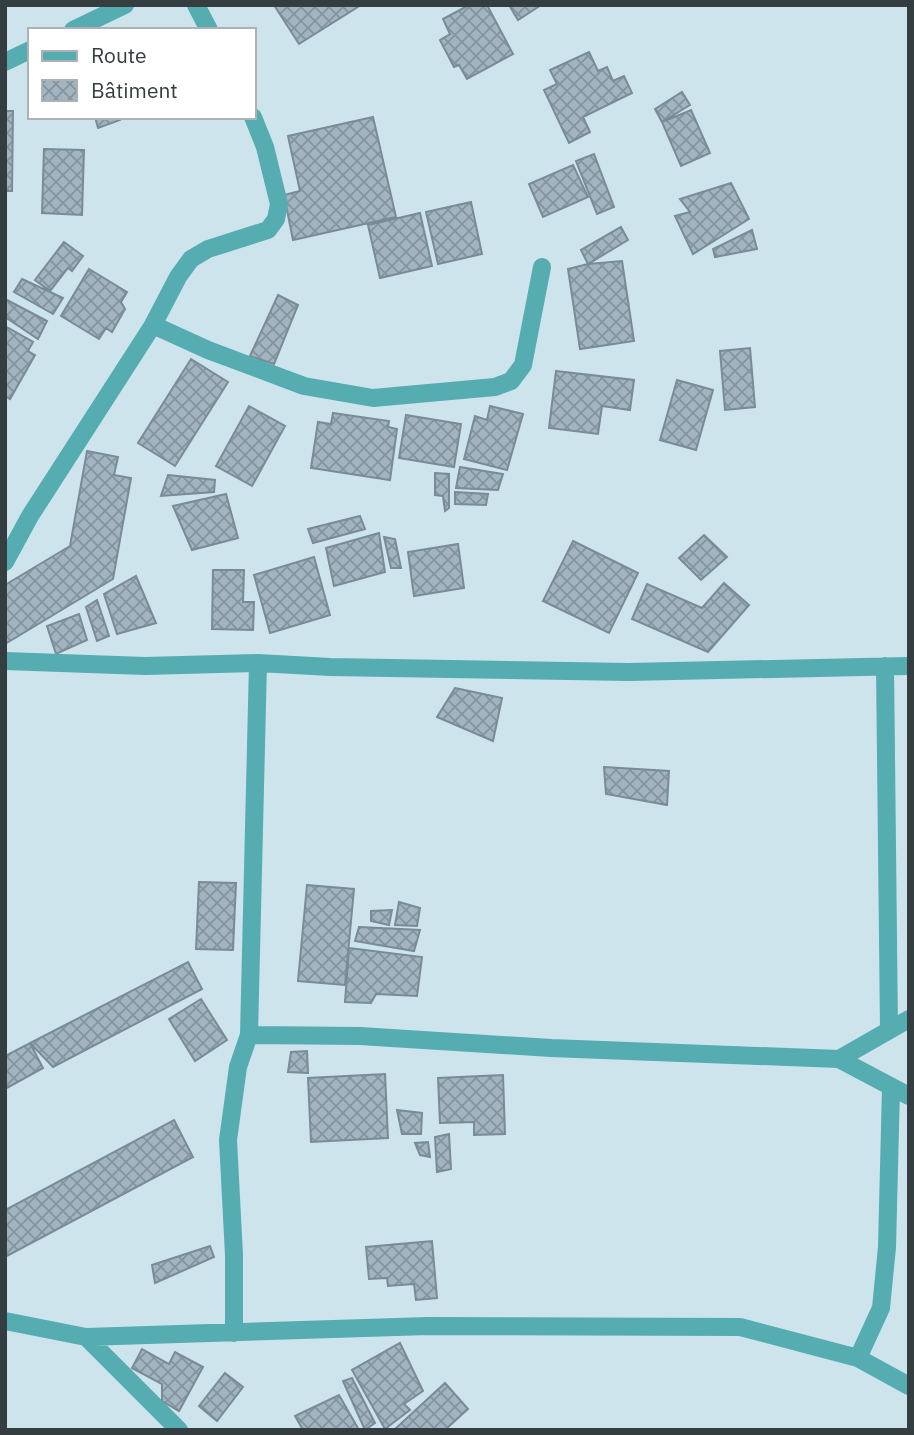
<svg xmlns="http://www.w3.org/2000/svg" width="914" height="1435" viewBox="0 0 914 1435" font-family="'IBM Plex Sans',sans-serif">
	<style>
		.building { fill: url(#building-cross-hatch); stroke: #798b97; stroke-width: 2 }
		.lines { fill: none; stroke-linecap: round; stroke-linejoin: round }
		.street { stroke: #55acb1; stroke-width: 18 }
	</style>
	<defs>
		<pattern id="building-cross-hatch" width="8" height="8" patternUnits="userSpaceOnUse" patternTransform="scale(1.75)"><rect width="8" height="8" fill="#a1b4c0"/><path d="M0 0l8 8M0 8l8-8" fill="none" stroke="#84949d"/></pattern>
	</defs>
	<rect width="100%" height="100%" fill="#cde4ec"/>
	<path class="building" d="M274,5H361L299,44Z
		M469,5H487L513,54L467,79L459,65L454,67L440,40L450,34L443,19Z
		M509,5H541L518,20Z
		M589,52L598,71L607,67L613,81L624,76L632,93L583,117L590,132L569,143L544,90L557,84L550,70Z
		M682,92L690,105L662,122L655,109Z
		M691,110L710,153L681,166L662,122Z
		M5,111H13L12,191H5Z
		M95,117H119L120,120L98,128Z
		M373,117L396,217L293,240L284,195L300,191L288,136Z
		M44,149L84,150L82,215L42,213Z
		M594,154L614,207L597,214L576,161Z
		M573,165L588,197L543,217L529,184Z
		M731,183L749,219L693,254L675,216L690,212L680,199Z
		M471,202L482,254L438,264L426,212Z
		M420,213L432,266L380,278L368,225Z
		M621,227L628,240L588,264L581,250Z
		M752,230L757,249L715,257L713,249Z
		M64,242L83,256L72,271L68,268L50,291L35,280Z
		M622,261L634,341L580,349L568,269L588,264Z
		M89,269L127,292L121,302L125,309L112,332L106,328L99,339L61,316Z
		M22,279L63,298L53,314L14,292Z
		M278,295L298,305L274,364L250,356Z
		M7,300L47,321L38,339L5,317V303Z
		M5,326L33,342L28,351L35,355L10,399L5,396Z
		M750,348L755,407L725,410L720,351Z
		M191,359L228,382L175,466L138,443Z
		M556,371L634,380L630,410L602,406L598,434L549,428Z
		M677,380L713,390L696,450L660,440Z
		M249,406L285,426L252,486L216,466Z
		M490,406L523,414L507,470L464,459L475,416L487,420Z
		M333,413L389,421L388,427L397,429L390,480L311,468L318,422L331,424Z
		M406,415L461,424L454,467L399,458Z
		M87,451L118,457L114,475L131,478L113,579L5,644V585L70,546Z
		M460,467L503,474L498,490L456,488Z
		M435,473L449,474V508L445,511L443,496L435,495Z
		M168,475L215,480L214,492L161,496Z
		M455,492L488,494L486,505L455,504Z
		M226,494L238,538L192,550L173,506Z
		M360,516L365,529L313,543L308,529Z
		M379,533L385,572L334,586L326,548Z
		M704,535L727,557L701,580L679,558Z
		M384,537L395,539L401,568H391Z
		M573,541L638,573L609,633L543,601Z
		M458,544L464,588L414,596L408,552Z
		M314,557L330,615L270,633L254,575Z
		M213,570H244L243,602H254L253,630L212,629Z
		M136,576L156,623L117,634L104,594Z
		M724,583L749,605L708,652L632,619L647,584L702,608Z
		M97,600L109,636L97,641L86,607Z
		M79,614L87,640L56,654L47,626Z
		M455,688L502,698L493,741L437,717Z
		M604,767L669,771L667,805L606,794Z
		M199,882L236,883L233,950L196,949Z
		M307,885L354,889L345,985L298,981Z
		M399,902L420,908L417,926L395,925Z
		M392,910L389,925L371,921V911Z
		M359,927L420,930L414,951L355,941Z
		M349,948L422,957L417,996L376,994L371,1003L345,1002Z
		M188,962L202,989L53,1067L30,1043Z
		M201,999L227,1040L195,1061L169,1019Z
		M30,1043L43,1068L5,1089V1056Z
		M307,1051L308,1073L288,1072L291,1052Z
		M385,1074L388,1138L311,1142L308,1078Z
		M503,1075L505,1134L474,1135V1122L440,1123L438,1078Z
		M397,1110L422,1113L421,1134H402Z
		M174,1120L193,1157L7,1256L5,1253V1210Z
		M449,1134L451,1169L437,1172L435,1137Z
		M428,1142L430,1157L420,1155L415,1143Z
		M432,1241L437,1298L416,1300L414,1284L388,1286L387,1278L369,1279L366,1247Z
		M210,1246L214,1257L155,1283L152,1265Z
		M400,1343L423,1391L404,1404L410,1410L385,1429L352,1370Z
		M142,1349L169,1364L175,1352L203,1367L179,1411L162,1401V1384L132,1368Z
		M225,1373L243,1387L217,1421L199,1406Z
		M352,1378L375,1423L365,1430L343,1381Z
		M445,1383L468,1409L445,1430H394Z
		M339,1395L359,1430H303L295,1416Z"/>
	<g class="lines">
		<path class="street" d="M196,5L209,30
			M73,30L125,5
			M5,62L30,50
			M153,325L208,350L304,386L373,398L495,387L511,381L523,365L542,267
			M5,562L30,516L153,325L178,277L191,259L208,249L268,230L276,219L279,204L265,147L253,117
			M5,661L145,666L258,663L330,667L629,672L909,666
			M885,666L889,1030
			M249,1035L258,663
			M839,1059L909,1019
			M5,1321L86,1337L428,1326L740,1327L858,1358L909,1386
			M234,1333V1255L228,1140L238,1067L249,1035L360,1036L551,1048L839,1059L909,1096
			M86,1337L179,1430
			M858,1358L881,1308L887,1247L891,1088"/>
	</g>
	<rect width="914" height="1435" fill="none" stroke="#343d40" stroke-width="14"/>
	<rect x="28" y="28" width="228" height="91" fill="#ffffff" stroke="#aeb1b3" stroke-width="2"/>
	<rect x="42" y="51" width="35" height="10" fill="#55acb1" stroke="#aeb1b3" stroke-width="2"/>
	<text x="91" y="63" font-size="21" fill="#343d40">Route</text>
	<rect x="42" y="80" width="35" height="21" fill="url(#building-cross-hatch)" stroke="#aeb1b3" stroke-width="2"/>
	<text x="91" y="98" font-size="21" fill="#343d40">Bâtiment</text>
</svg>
